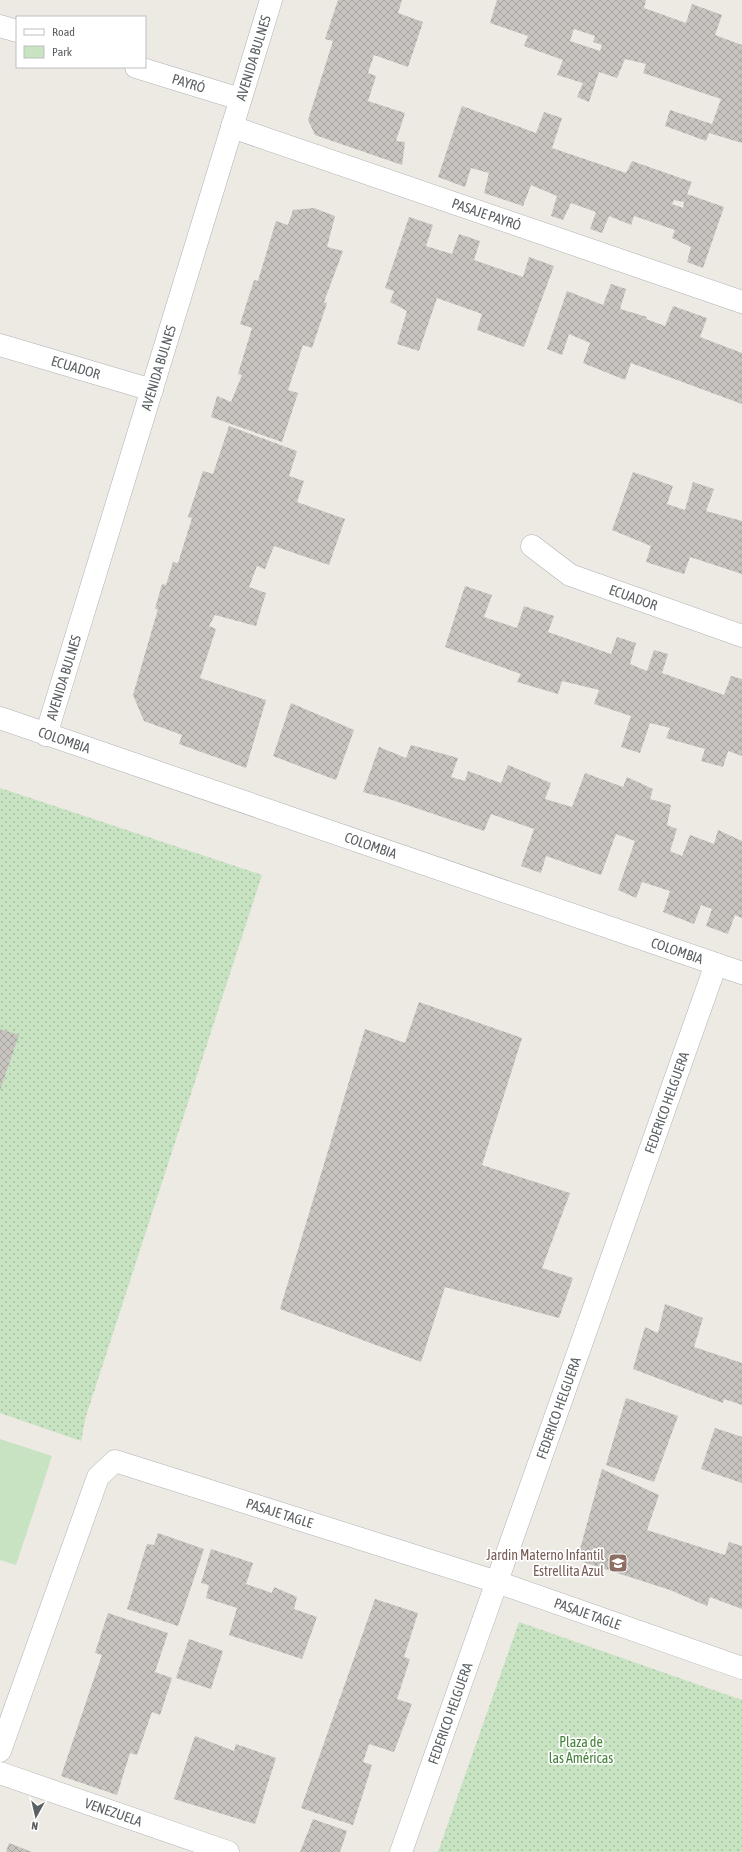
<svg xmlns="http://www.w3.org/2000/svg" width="742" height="1852" viewBox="0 0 742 1852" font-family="'Asap Condensed',sans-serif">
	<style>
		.green { fill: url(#green-dots) }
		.pitch { fill: #c7e3c1 }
		.building { fill: url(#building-cross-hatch); fill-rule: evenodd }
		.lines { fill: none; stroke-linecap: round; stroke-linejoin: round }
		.minor-casing { stroke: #afb2b5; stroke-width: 23 }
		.tertiary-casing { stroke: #afb2b5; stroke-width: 23 }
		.minor { stroke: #fff; stroke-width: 22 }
		.tertiary { stroke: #fff; stroke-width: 22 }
		.labels { text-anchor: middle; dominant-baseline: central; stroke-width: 3.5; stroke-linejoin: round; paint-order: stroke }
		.street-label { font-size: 14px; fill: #5b6063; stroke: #fff }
		.education-label { font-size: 14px; fill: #785e54; stroke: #fff; text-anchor: end }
		.park-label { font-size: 14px; fill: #44833a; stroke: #fff }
	</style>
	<defs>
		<pattern id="green-dots" width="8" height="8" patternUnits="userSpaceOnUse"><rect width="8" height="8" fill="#c7e3c1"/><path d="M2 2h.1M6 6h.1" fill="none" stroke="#a5bba0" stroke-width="1.8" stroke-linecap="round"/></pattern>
		<pattern id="building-cross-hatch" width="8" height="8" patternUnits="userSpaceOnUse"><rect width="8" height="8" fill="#c8c4c0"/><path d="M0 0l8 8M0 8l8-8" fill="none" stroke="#a5a3a0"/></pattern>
	</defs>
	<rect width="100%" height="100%" fill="#ede9e3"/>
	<path class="green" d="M0,788L262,875L86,1416L81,1441L0,1413Z
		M519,1622L742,1700V1852H438Z"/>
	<path class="pitch" d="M0,1439L52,1456L16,1565L0,1560Z"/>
	<path class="building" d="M338,0H402L398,13L423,22L408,67L374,55L368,73L376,76L368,101L405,113L396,141L405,142L402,165L315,135L308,120L333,41L325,39Z
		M497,0H646L644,8L686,23L692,4L722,15L715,35L742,45V143L709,133L706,141L665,126L670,110L712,124L721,99L643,73L646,64L625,59L617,78L599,72L589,102L577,97L583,83L557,75L563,60L524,46L528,36L490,23ZM574,29L595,36L593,42L602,45L600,51L570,41Z
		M462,106L536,133L544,112L562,118L552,148L626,173L632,161L692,182L687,194L724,207L703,268L687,262L691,247L672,238L675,230L634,216L631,225L609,216L602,233L590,229L596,212L571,203L563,220L551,216L557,196L531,185L523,206L484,193L489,173L471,168L465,187L438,177ZM674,200L684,202L683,208L672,204Z
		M314,208L335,216L327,247L343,251L324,302L327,303L312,348L303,345L288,390L298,393L282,442L211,417L217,396L231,402L242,375L238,374L252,328L240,324L254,280L258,281L276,221L288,225L293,210Z
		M409,217L433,225L426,246L452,254L459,234L480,241L474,260L523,277L529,257L554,266L524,347L477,330L482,314L437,298L419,351L397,344L407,311L390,302L394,291L385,288Z
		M611,284L626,289L620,309L647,317L646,319L665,326L673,306L707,318L700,337L742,353V404L631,363L625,380L583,363L590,343L569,334L562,355L547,349L567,291L603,305Z
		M229,426L297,451L289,476L304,481L297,502L345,519L329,565L274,546L265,569L257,566L249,587L266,593L256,626L215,615L209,626L216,629L200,678L266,700L246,768L179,744L182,735L144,721L133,695L158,609H155L162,584L166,585L173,562L178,563L192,518L188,517L203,471L213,474Z
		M633,472L673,486L667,504L685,510L693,482L714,489L706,511L742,521V574L690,557L684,574L646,562L651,546L612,530Z
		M465,586L492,595L484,617L517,628L524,606L554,616L548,632L611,654L617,637L636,643L630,664L647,671L654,650L668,654L662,673L724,695L731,676L742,679V756L728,751L723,767L701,761L705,749L666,738L670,728L650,723L640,753L621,747L631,716L594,704L599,690L562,681L558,694L517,682L521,674L445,647Z
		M291,703L354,730L336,780L273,756Z
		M411,745L458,758L451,777L465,781L468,771L501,783L508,765L551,783L545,799L572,807L585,773L623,787L627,777L653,789L650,799L671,805L667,825L677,829L670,851L682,856L690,835L714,844L718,830L742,841V918L735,915L728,934L706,926L712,909L701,905L694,924L663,912L670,891L642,882L636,898L618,890L635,841L616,834L601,875L546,856L541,873L521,866L534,829L491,814L484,831L392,800L363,792L379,747L406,758Z
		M419,1002L522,1038L482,1165L570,1193L542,1268L573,1278L559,1318L445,1287L421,1362L280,1309L365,1029L405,1043Z
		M0,1029L19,1035L0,1090Z
		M665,1304L703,1318L694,1347L742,1363V1405L724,1399L723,1403L633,1369L645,1327L658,1333Z
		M626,1398L678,1416L654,1482L606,1465Z
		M715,1428L742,1437V1483L701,1469Z
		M602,1469L659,1495L647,1530L725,1555L729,1542L742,1546V1609L710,1597L707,1606L670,1590L577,1560Z
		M158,1533L204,1549L178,1626L127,1609L147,1544L154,1545Z
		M211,1549L253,1563L246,1584L272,1593L274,1587L297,1597L294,1609L317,1617L302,1659L229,1635L237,1608L206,1598L209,1585L201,1583Z
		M375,1599L418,1613L404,1657L410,1659L397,1699L412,1704L394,1752L369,1744L363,1762L372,1765L353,1825L301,1808Z
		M108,1613L168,1633L155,1672L172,1678L160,1715L152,1712L137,1755L130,1753L117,1795L61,1776L102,1655L95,1653Z
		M189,1639L223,1651L211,1689L176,1678Z
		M195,1736L234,1751L236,1744L276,1758L255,1824L174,1799Z
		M313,1819L347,1831L340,1852H300Z
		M9,1843L32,1852H6Z"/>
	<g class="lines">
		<g class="minor-casing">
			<g id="minor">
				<path d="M0,26L17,31"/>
				<path id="s1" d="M136,67L240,99"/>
				<path id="s2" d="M232,127L742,302"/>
				<path id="s3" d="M0,345L152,390"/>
				<path id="s4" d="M532,546L570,575L742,636"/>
				<path id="s5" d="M0,1751L98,1477L115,1461L497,1582L742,1668"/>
				<path id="s6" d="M0,1773L228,1852"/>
				<path id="s7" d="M401,1852L716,964"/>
			</g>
		</g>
		<g class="tertiary-casing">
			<g id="tertiary">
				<path id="s8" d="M0,718L742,973"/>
				<path id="s9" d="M46,735L271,0"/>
			</g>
		</g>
		<use href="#minor" class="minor"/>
		<use href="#tertiary" class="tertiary"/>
	</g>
	<defs>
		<g id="school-square" transform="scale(1)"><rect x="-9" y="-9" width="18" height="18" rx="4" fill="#8d6e63" stroke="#fff"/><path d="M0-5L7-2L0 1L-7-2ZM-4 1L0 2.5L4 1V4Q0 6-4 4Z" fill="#fff"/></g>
	</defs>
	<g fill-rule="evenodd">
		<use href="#school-square" x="618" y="1563"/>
	</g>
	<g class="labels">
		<g class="street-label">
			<text stroke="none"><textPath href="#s9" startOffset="708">AVENIDA BULNES</textPath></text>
			<text stroke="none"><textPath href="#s1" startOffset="55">PAYRÓ</textPath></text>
			<text stroke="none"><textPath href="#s2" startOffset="269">PASAJE PAYRÓ</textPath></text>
			<text stroke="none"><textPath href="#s3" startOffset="79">ECUADOR</textPath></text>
			<text stroke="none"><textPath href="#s9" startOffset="384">AVENIDA BULNES</textPath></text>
			<text stroke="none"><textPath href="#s4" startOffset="115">ECUADOR</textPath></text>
			<text stroke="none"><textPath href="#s9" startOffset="60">AVENIDA BULNES</textPath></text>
			<text stroke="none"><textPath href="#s8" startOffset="68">COLOMBIA</textPath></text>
			<text stroke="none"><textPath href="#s8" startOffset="392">COLOMBIA</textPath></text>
			<text stroke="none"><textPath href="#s8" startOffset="716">COLOMBIA</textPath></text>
			<text stroke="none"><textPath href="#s7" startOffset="795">FEDERICO HELGUERA</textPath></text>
			<text stroke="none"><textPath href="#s7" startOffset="471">FEDERICO HELGUERA</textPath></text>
			<text stroke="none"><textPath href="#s5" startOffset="487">PASAJE TAGLE</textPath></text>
			<text stroke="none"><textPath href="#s5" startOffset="811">PASAJE TAGLE</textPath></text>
			<text stroke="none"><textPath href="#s7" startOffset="147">FEDERICO HELGUERA</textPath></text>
			<text stroke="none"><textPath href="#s6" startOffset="120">VENEZUELA</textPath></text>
		</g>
		<g class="education-label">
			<text x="604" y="1555">Jardin Materno Infantil<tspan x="604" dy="16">Estrellita Azul</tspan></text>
		</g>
		<g class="park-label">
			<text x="581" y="1742">Plaza de<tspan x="581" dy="16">las Américas</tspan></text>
		</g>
	</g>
	<rect x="16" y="16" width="130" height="52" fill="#ffffff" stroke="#bdbfc1"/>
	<rect x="24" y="29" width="20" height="6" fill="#ffffff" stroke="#bdbfc1"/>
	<text x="52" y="36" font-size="12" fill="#5b6063">Road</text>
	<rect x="24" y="46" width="20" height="12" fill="#c7e3c1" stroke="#bdbfc1"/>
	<text x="52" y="56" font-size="12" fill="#5b6063">Park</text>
	<g transform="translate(36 1816) rotate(188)" stroke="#ffffff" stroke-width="3" paint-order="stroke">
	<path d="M0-3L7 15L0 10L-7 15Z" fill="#5b6063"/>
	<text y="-6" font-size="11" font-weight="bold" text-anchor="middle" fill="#5b6063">N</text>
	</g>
</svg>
